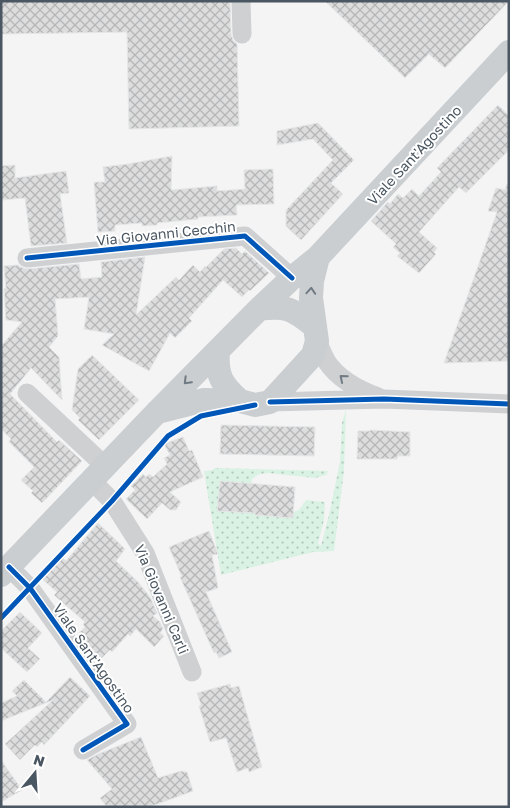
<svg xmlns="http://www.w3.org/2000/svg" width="510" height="808" viewBox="0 0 510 808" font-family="'Golos Text',sans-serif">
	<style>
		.garden { fill: url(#garden-dots) }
		.building { fill: url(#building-cross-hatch); stroke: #e5e6e7 }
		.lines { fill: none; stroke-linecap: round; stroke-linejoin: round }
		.minor { stroke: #ced0d2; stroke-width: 19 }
		.major { stroke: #caced1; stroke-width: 24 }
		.cycleway-casing { stroke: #fff; stroke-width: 8 }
		.cycleway { stroke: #0057b8; stroke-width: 5 }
		.oneway { stroke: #707a83 }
		.oneway2 { stroke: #727b83 }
		.labels { text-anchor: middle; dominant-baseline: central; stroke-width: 4; stroke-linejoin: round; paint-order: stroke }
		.street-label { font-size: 14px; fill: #4a5661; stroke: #fff }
	</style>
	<defs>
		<pattern id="garden-dots" width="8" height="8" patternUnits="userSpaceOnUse" patternTransform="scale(1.25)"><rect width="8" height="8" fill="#d9f2e3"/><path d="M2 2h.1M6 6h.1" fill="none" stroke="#b2c7bb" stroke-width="1.8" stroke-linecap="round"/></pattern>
		<pattern id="building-cross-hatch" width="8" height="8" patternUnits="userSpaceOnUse" patternTransform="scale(1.25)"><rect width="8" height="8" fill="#ddddde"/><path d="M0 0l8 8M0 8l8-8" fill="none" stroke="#b5b6b7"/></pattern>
	</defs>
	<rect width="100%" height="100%" fill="#f4f4f4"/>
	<path class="garden" d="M346,409L344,471L334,551L313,552L221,575L204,471L213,470L214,468L328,471L326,475L315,478L268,473L260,474L256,476L252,479L251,484L220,481L217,511L255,513V515L293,518V512L299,510L306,500L325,502L324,520L318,544L321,546L330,510L340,462L342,423Z"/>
	<path class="building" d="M1,1H230L231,34L233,40L237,44L239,126L129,129L127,32L1,34Z
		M325,1H509L445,68L429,54L405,78Z
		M498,105L509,116V150L466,193L459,187L419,232L437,248L434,252L436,254L419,273L397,256L400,253L393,247L396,244L371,221L388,202L390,204L398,194L403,198L412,189L419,196L441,172L437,168Z
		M318,123L354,160L331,183L343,194L301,240L286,226V210L333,160L313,139L277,145V131Z
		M172,156L171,190L217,186V191L245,189L244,170L273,169L274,204L236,205L237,215L198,217V219L157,223V225L142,226V223L115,225V231L98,232L94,182H105L103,167L128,164Z
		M15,165V178L66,171L69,193L60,194L67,243L31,246L25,198L1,200V166Z
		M507,184H509V361L444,363L497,212L488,211L496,188L505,190Z
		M236,248L242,254L245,251L269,273L250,291L249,290L242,297L223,280L189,318L192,321L175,338L170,333L149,371L102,345L114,334L84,329L89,297L55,299L58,336L49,347L59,357L62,400L31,368L10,394L57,442L59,440L82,461L42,503L31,493L33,491L21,480L34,467L9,442L11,439L1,429V346L22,322L6,320L4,289L6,288L4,266L18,265L23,268L28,269L79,264L81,279L102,277L101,262L145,257L136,315L176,277L179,280L193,265L200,272L205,266L206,267L224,249Z
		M92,355L139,400L99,440L78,420L80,418L72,410L78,369Z
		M221,425L315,427L314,456L220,454Z
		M370,430L410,432V456H397V459H357L358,431H370Z
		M183,437L189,451L192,450L203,477L170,492L181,502L176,510H170L162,503L147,519L126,499L135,490L131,486L143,474L146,477L149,474L153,477L167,464L164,458L170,455L164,444Z
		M220,481L295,487L293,518L255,515V513L217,511Z
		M98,523L125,549L116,561L138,582L150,597L157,613L153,616L160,622L163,629L160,633L164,636L154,647L136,629L130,636L128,634L112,652L110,650L101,659L77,635L85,627L83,624L85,622L54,595L57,592L42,579L62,557L66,561Z
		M209,531L218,554L212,555L218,588L206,592L232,652L219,658L216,652L214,653L180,577H182L169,547Z
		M20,612L42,633L28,648L40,659L27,672L1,648V631Z
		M70,677L90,696L44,745L42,742L37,747L35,745L20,760L5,744L53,700L1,721V703L17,696L12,691L24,680L46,702Z
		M230,684L231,688L239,686L262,767L249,772L248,768L237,772L226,738L210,742L199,706L201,705L197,693Z
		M141,737L158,778L181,771L187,772L193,791L149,807H107L100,798L112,789L87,760L98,754Z
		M1,760L22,790L1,802Z"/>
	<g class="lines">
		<path class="minor" d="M241,1L242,34
			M27,258L245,236L292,278
			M317,341C320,347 323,355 327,362C339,380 359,390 378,397
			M27,393L105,466
			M270,402L384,399L509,404
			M92,481L112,501L145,553L192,672
			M9,567L30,588L127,724L83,750"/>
		<path class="major" d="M259,309C286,305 293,309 314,326
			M218,351C216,376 222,385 240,401
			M157,412L204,400L240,401L255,405L270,402L313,355L317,341L311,298L312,281L318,257
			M1,575L157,412L259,309L292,278L318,257L509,52"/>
		<g class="cycleway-casing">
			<path id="cycleway" d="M27,258L245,236L292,278
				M270,402L384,399L509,404
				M9,567L30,588L127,724L83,750
				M1,618L112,501L168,436L201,416L255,405"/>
		</g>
		<use href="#cycleway" class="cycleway"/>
	</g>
	<defs><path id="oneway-chevron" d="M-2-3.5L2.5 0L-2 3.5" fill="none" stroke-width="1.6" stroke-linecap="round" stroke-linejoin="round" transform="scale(1.25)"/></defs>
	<g class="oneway">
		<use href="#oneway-chevron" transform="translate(311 291) rotate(-86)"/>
		<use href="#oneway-chevron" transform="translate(187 381) rotate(135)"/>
	</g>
	<use class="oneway2" href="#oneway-chevron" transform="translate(343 378) rotate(-140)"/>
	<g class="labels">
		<g class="street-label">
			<text transform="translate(414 155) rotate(-47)">Viale Sant'Agostino</text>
			<text transform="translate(166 233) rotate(-6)">Via Giovanni Cecchin</text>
			<text transform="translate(162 599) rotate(67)">Via Giovanni Carli</text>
			<text transform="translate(94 658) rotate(55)">Viale Sant'Agostino</text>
		</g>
	</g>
	<rect width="510" height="808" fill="none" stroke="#4a5661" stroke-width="5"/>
	<g transform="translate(35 773) rotate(18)" stroke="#ffffff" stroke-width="4" paint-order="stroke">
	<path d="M0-4L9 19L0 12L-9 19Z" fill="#4a5661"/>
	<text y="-8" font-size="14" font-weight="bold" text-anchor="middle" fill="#4a5661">N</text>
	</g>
</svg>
